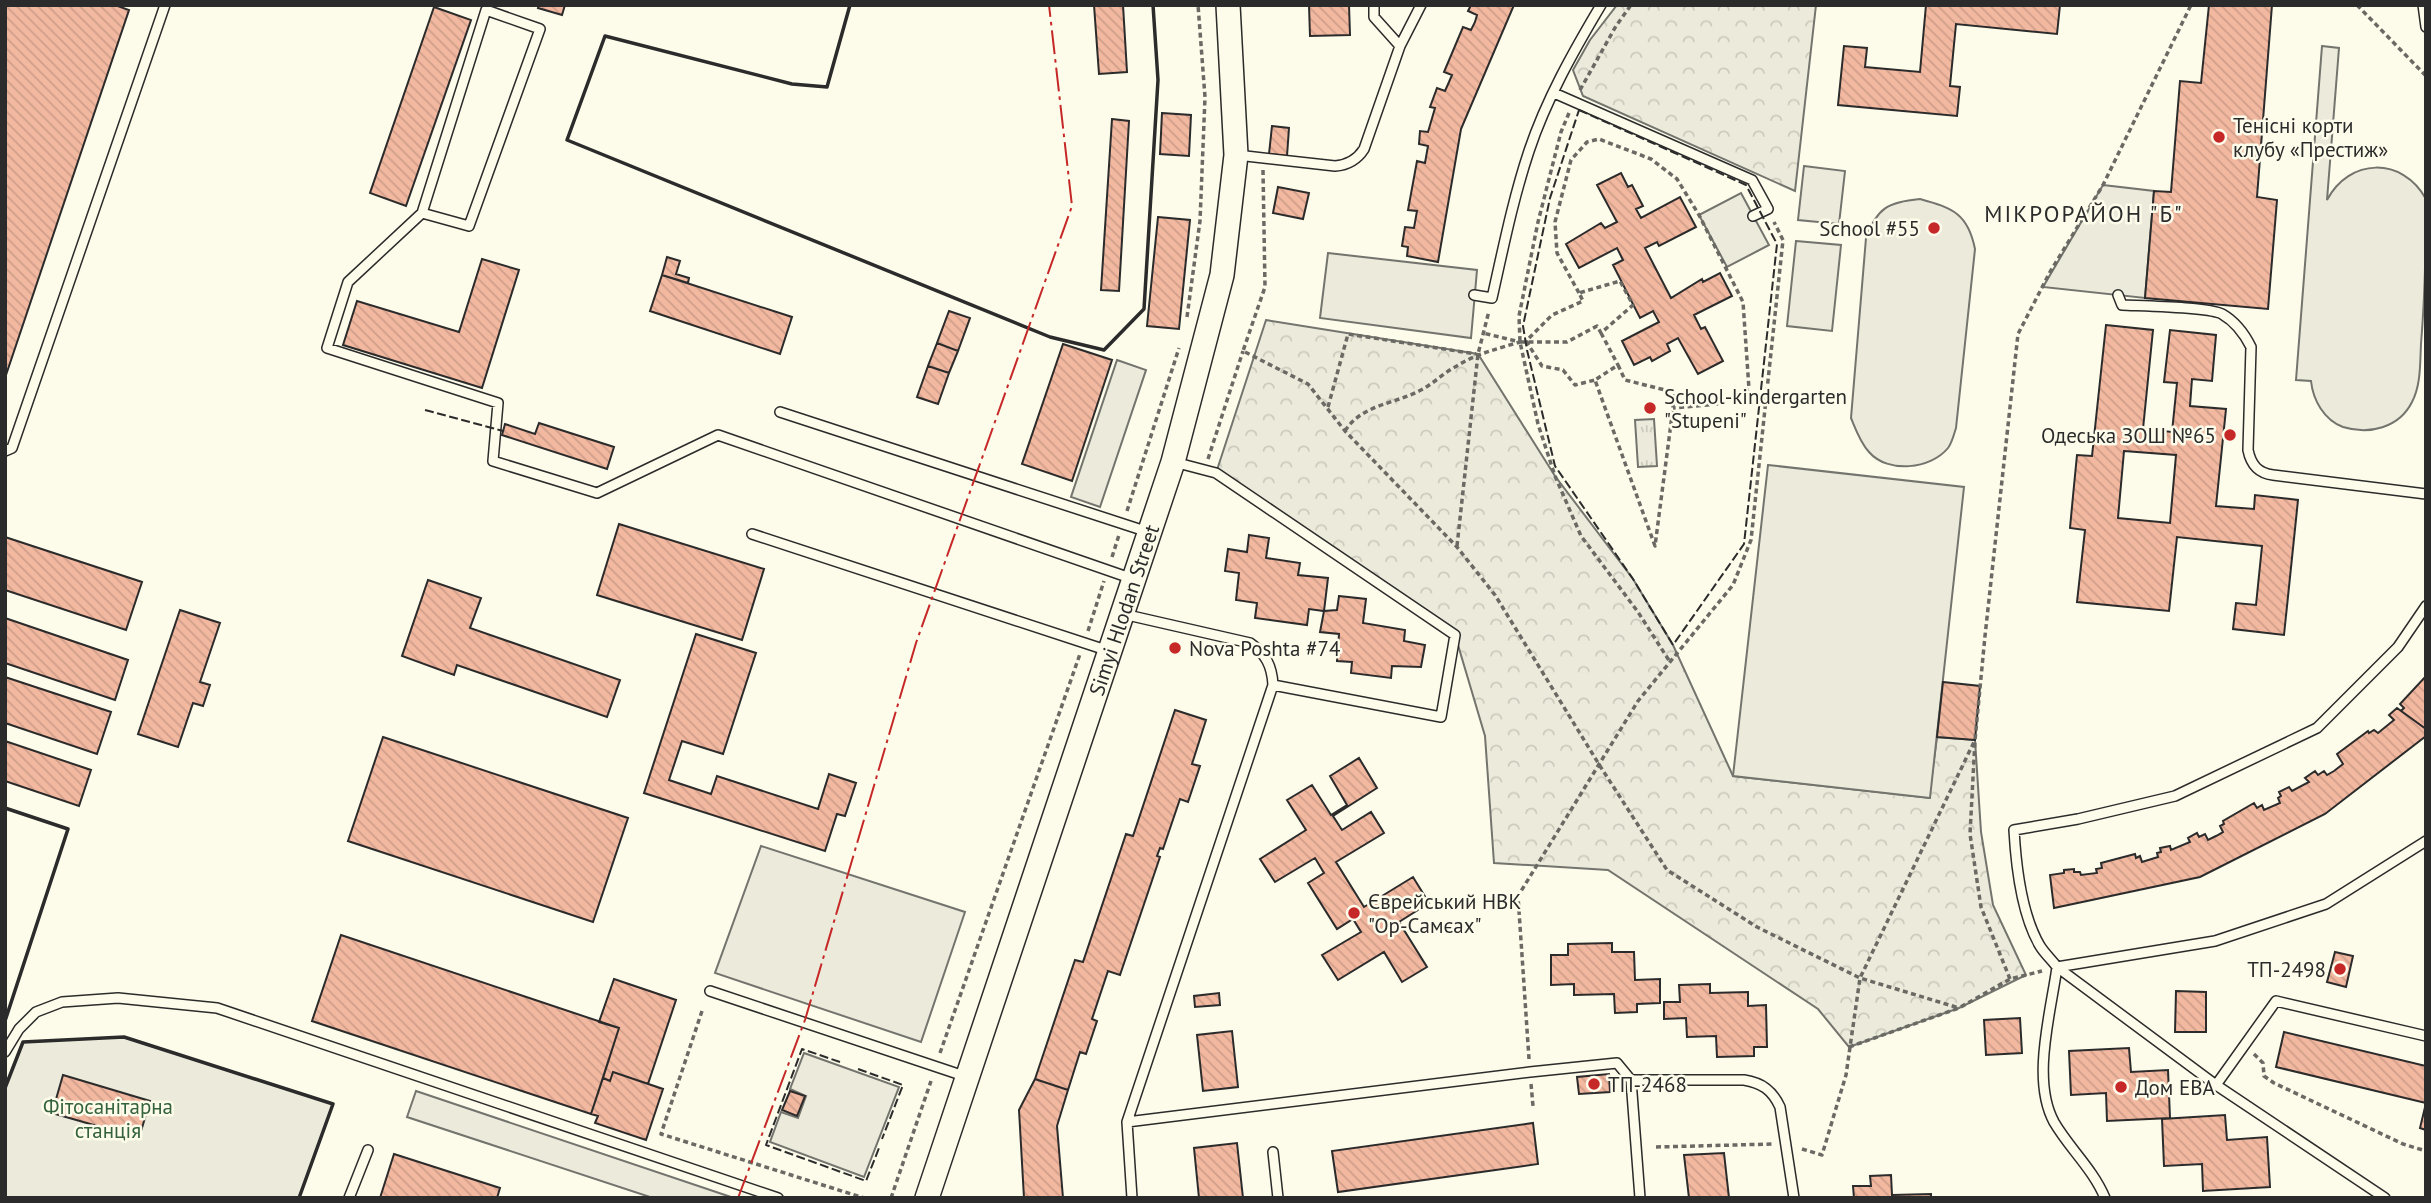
<svg xmlns="http://www.w3.org/2000/svg" width="2431" height="1203" viewBox="0 0 2431 1203" font-family="'PT Sans',sans-serif">
	<style>
		.grass { fill: url(#grass-tufts); stroke: #74746e; stroke-width: 2 }
		.park { fill: url(#park-crowns); stroke: #74746e; stroke-width: 2 }
		.garden { fill: #ecebdb; stroke: #74746e; stroke-width: 2 }
		.parking { fill: #eceadb; stroke: #74746e; stroke-width: 2 }
		.building { fill: url(#building-back-hatch); stroke: #2b2b2b; stroke-width: 2; fill-rule: evenodd }
		.lines { fill: none; stroke-linecap: round; stroke-linejoin: round }
		.service-casing { stroke: #2b2b2b; stroke-width: 12 }
		.tertiary-casing { stroke: #2b2b2b; stroke-width: 26 }
		.path { stroke: #6a6964; stroke-width: 3.5; stroke-dasharray: 5 3.5; stroke-linecap: butt }
		.service { stroke: #fdfbea; stroke-width: 9 }
		.tertiary { stroke: #fdfbea; stroke-width: 23 }
		.fence { stroke: #2b2b2b; stroke-width: 2; stroke-dasharray: 9 3.5; stroke-linecap: butt }
		.wall { stroke: #2b2b2b; stroke-width: 3.5 }
		.power { stroke: #c62828; stroke-width: 2; stroke-dasharray: 24 5 3.5 5; stroke-linecap: butt }
		.poi-dot { fill: #c62828; stroke: #fdfbea; stroke-width: 2.5 }
		.labels { text-anchor: middle; dominant-baseline: central; stroke-width: 5; stroke-linejoin: round; paint-order: stroke }
		.poi-label { font-size: 21px; fill: #2b2b2b; stroke: #fdfbea; text-anchor: start }
		.street-label { font-size: 21px; fill: #2b2b2b; stroke: #fdfbea }
		.park-label { font-size: 21px; fill: #34623c; stroke: #fdfbea }
		.neighbourhood-label { font-size: 23px; letter-spacing: 2px; fill: #2b2b2b; stroke: #fdfbea }
	</style>
	<defs>
		<pattern id="grass-tufts" width="24" height="20" patternUnits="userSpaceOnUse" patternTransform="scale(1.75)"><rect width="24" height="20" fill="#ecebdb"/><path d="M3 7l-1-3M5 7V3M7 7l1-3M15 17l-1-3M17 17v-4M19 17l1-3" fill="none" stroke="#cbcabc"/></pattern>
		<pattern id="park-crowns" width="20" height="18" patternUnits="userSpaceOnUse" patternTransform="scale(1.75)"><rect width="20" height="18" fill="#ecebdb"/><path d="M2 6a3 3 0 1 1 6 0M12 15a3 3 0 1 1 6 0" fill="none" stroke="#cbcabc"/></pattern>
		<pattern id="building-back-hatch" width="6" height="6" patternUnits="userSpaceOnUse" patternTransform="scale(1.75)"><rect width="6" height="6" fill="#f2b8a0"/><path d="M-1 5l2 2M0 0l6 6M5-1l2 2" fill="none" stroke="#d09e8a"/></pattern>
	</defs>
	<rect width="100%" height="100%" fill="#fdfbea"/>
	<path class="grass" d="M1654,419L1657,466L1638,467L1635,420Z"/>
	<path class="park" d="M1617,5H1816L1795,191L1583,96L1573,70L1590,40Z
		M1266,320L1478,354L1555,476L1633,579L1673,645L1733,776L1929,798L1937,737L1975,740L1981,832L1993,905L2026,975L1959,1008L1849,1047L1818,1009L1608,870L1494,863L1485,736L1455,635L1216,473Z"/>
	<path class="garden" d="M2322,46L2339,48L2327,200C2349,158 2402,156 2426,199C2426,248 2425,296 2421,344C2420,363 2421,385 2412,402C2399,428 2369,435 2343,427C2324,420 2313,400 2311,381L2296,380Z
		M1804,166L1845,171L1839,224L1798,220Z
		M1920,199C1953,208 1968,214 1975,249L1956,428C1954,434 1952,443 1948,448C1931,469 1888,474 1869,452C1860,442 1856,430 1851,418L1866,238C1877,208 1888,202 1920,199Z
		M1796,241L1841,245L1832,331L1787,326Z
		M1768,465L1964,487L1930,798L1733,776Z
		M124,1037L333,1104L299,1198H5V1088L23,1042Z"/>
	<path class="parking" d="M2103,185L2154,191L2145,298L2043,287Z
		M1741,193L1769,245L1727,267L1699,215Z
		M1328,253L1477,270L1471,338L1320,318Z
		M1117,360L1146,370L1100,507L1071,497Z
		M761,846L965,912L921,1042L715,973Z
		M804,1053L899,1087L864,1177L770,1142L781,1112L798,1118L806,1096L790,1089Z
		M416,1091L734,1198H653L407,1117Z"/>
	<path class="building" d="M5,5H115L129,10L5,378Z
		M539,5H565L562,15L538,8Z
		M1094,5H1123L1127,72L1099,74Z
		M1309,5H1349L1350,35L1310,36Z
		M1471,5H1514L1461,129L1438,262L1407,256L1408,247L1402,246L1405,227L1414,228L1417,211L1408,210L1417,161L1425,163L1428,146L1419,144L1420,131L1428,132L1435,108L1430,107L1437,88L1445,91L1449,82L1452,75L1444,72L1463,27L1471,30L1475,22L1477,15L1468,11Z
		M1926,5H2060L2057,34L1956,24L1950,86L1960,87L1957,116L1838,105L1844,46L1867,48L1865,67L1920,72Z
		M2209,5H2272L2257,197L2277,200L2268,309L2145,298L2154,191L2171,192L2180,81L2201,83Z
		M434,7L471,20L406,206L370,193Z
		M1162,113L1191,115L1189,156L1160,154Z
		M1112,119L1129,121L1119,291L1101,290Z
		M1272,126L1289,128L1287,156L1269,154Z
		M1621,173L1628,187L1632,185L1643,206L1636,209L1641,218L1680,197L1696,227L1659,246L1657,242L1645,248L1671,298L1702,279L1703,282L1720,273L1732,296L1694,315L1701,329L1705,327L1723,361L1698,374L1678,338L1667,344L1670,351L1652,361L1650,357L1634,365L1622,341L1659,322L1653,311L1640,318L1613,265L1623,260L1617,248L1579,268L1566,244L1601,223L1605,228L1617,222L1597,185Z
		M1278,187L1309,193L1303,219L1273,213Z
		M1158,217L1190,220L1179,329L1147,326Z
		M667,257L680,261L676,274L689,278L688,283L662,275Z
		M482,259L519,270L482,388L343,345L357,301L459,332Z
		M662,275L792,317L780,354L650,311Z
		M949,311L970,318L958,351L937,343Z
		M2106,325L2153,330L2143,429L2172,432L2177,383L2164,382L2170,330L2216,335L2212,381L2192,379L2190,406L2226,409L2216,506L2254,509L2255,495L2298,500L2284,635L2233,629L2236,603L2256,605L2262,546L2177,537L2169,611L2077,602L2085,530L2070,528L2073,496L2077,455L2092,456ZM2124,451L2176,455L2170,523L2118,518Z
		M937,343L958,351L949,373L928,366Z
		M1063,344L1112,360L1072,481L1022,464Z
		M928,366L949,373L938,404L917,397Z
		M539,423L614,447L607,469L502,435L505,424L535,434Z
		M619,524L764,569L742,640L597,595Z
		M1249,535L1269,538L1266,558L1300,563L1298,575L1328,578L1324,611L1309,609L1307,625L1255,618L1257,603L1236,600L1239,573L1225,571L1228,549L1247,552Z
		M5,537L142,582L126,630L5,590Z
		M428,580L481,598L470,628L620,680L607,717L457,665L454,675L402,656Z
		M1339,596L1366,599L1363,623L1405,630L1404,641L1425,645L1421,667L1392,666L1391,678L1351,673L1352,662L1337,661L1339,634L1320,632L1324,611L1337,610Z
		M180,610L220,623L200,682L210,685L203,706L193,703L178,747L138,734Z
		M5,618L128,660L115,700L5,663Z
		M696,634L756,653L723,754L682,741L669,780L711,794L717,776L818,809L829,774L856,783L845,816L837,814L825,851L644,793Z
		M2426,676V729L2401,711L2404,708L2400,704Z
		M5,677L111,712L97,754L5,723Z
		M1943,682L1980,686L1975,740L1937,737Z
		M2397,708L2426,729V736L2325,814L2200,877L2054,908L2050,875L2064,873V870L2074,869V872H2080L2081,875L2097,873L2096,869L2102,868L2101,863L2135,854L2136,858L2140,856L2142,862L2158,857L2157,853L2161,852L2160,848L2170,846L2171,850L2190,842L2188,838L2197,833L2199,837L2205,834L2208,840L2216,836L2223,832L2220,826L2224,824L2223,821L2254,803L2257,808L2262,805L2264,810L2280,803L2278,798L2281,796L2279,792L2289,787L2292,791L2309,782L2305,778L2315,771L2318,775L2324,771L2327,775L2334,771L2343,764L2337,754L2368,731L2369,733L2374,730L2378,733L2394,720L2389,715Z
		M1175,710L1206,720L1192,764L1200,766L1188,802L1180,799L1163,849L1160,848L1157,856L1160,857L1120,975L1108,971L1092,1019L1097,1021L1086,1054L1080,1052L1068,1090L1035,1079L1075,960L1083,962L1126,834L1133,836Z
		M383,737L628,818L593,922L348,841Z
		M5,741L91,770L79,806L5,781Z
		M1359,758L1377,788L1333,816L1342,830L1371,812L1384,833L1336,862L1364,907L1413,877L1429,903L1399,922L1427,967L1402,982L1384,952L1338,980L1322,955L1361,932L1353,919L1337,929L1308,883L1324,873L1315,858L1275,882L1260,859L1306,830L1287,800L1312,785L1331,815L1347,805L1330,776Z
		M341,935L619,1028L591,1114L312,1021Z
		M1612,943V952H1634L1635,980L1660,979V1003L1637,1004V1012L1615,1013L1614,994L1574,995V984L1551,985V955H1568V944Z
		M2335,952L2353,956L2346,987L2327,982Z
		M614,979L676,1000L648,1084L613,1072L610,1081L603,1078L619,1028L599,1022Z
		M1710,984V993L1748,992V1006L1766,1005L1767,1047H1754V1056L1717,1057L1716,1036L1687,1037L1686,1018L1664,1019V1002H1680L1679,985Z
		M2176,991L2206,992V1032H2175Z
		M1219,993L1220,1005L1195,1007L1194,996Z
		M2020,1018L2022,1053L1986,1055L1984,1020Z
		M1232,1031L1238,1087L1203,1091L1197,1035Z
		M2284,1032L2426,1066V1130L2420,1128L2426,1103L2276,1067Z
		M2129,1048L2131,1072L2168,1070L2170,1118L2107,1121L2106,1093L2071,1095L2069,1051Z
		M613,1072L663,1089L646,1140L595,1123L598,1116L591,1114L603,1078L610,1081Z
		M1609,1074L1610,1092L1579,1094L1577,1077Z
		M63,1075L150,1101L139,1138L52,1113Z
		M1035,1079L1068,1090L1057,1126L1063,1198H1024L1019,1110Z
		M790,1091L805,1096L797,1116L782,1110Z
		M2225,1115L2227,1140L2267,1137L2270,1187L2203,1191L2202,1164L2164,1166L2162,1119Z
		M1533,1123L1538,1164L1338,1192L1332,1151Z
		M1237,1143L1243,1198H1199L1194,1148Z
		M1724,1153L1729,1198H1689L1684,1155Z
		M394,1154L500,1188L497,1198H380Z
		M1891,1175L1892,1195L1931,1194V1198H1854L1853,1186H1871L1870,1176Z"/>
	<g class="lines">
		<g class="service-casing">
			<path id="service" d="M1374,5V17L1400,46
				M2423,5L2426,27
				M1554,93L1752,180L1768,209L1753,216
				M1237,155L1335,166C1348,165 1357,160 1364,149L1400,46L1421,5
				M422,213L469,226L540,29L486,10L422,213L348,282L327,348L498,403L493,461L597,493L718,435L1133,579
				M1474,295L1492,298C1503,249 1513,199 1529,151C1546,100 1573,52 1601,5
				M2118,295L2122,305C2142,306 2209,307 2222,314C2236,322 2244,333 2251,347L2248,450C2251,465 2258,473 2273,475L2426,494
				M780,412L1148,532
				M5,451L12,448L165,5
				M1174,462L1216,473L1455,635L1441,717L1273,685
				M752,534L1109,651
				M1123,614L1250,643C1266,654 1272,666 1273,685L1127,1122L1132,1198
				M2057,967L2215,941L2326,904L2426,841
				M2057,967C2051,1012 2031,1080 2054,1122C2069,1148 2093,1169 2105,1198
				M710,991L967,1077
				M5,1052L19,1029L36,1012L62,1002L118,998L217,1008L778,1198
				M1631,1080H1744C1762,1083 1772,1090 1780,1107L1794,1198
				M2216,1085L2276,1001L2426,1036
				M1127,1122L1530,1072L1617,1063L1631,1080L1640,1198
				M1273,1152L1278,1198
				M349,1198L368,1150
				M2385,1198L2216,1085L2057,967C2052,960 2045,954 2040,946C2021,914 2016,866 2014,830L2078,819L2175,796L2317,728L2398,647L2426,606"/>
		</g>
		<g class="tertiary-casing">
			<g id="tertiary">
				<path id="s1" d="M927,1198L1173,462L1222,275L1236,155L1228,5"/>
			</g>
		</g>
		<path class="path" d="M2357,5L2426,76
			M1580,90L1616,26L1631,5
			M1569,113L1561,132L1538,222L1519,316L1520,342L1538,424L1555,476L1581,536L1638,612L1670,662
			M1263,170L1265,287L1243,351L1308,384L1345,431L1457,547L1495,595L1600,766L1667,870L1757,927L1860,978L1959,1008
			M1579,293L1557,253L1555,222L1571,160L1587,142L1599,139L1651,159L1677,179L1699,215L1743,302L1749,389L1717,404L1673,408
			M1187,317L1200,221L1205,97L1198,5
			M1601,333L1618,365
			M1526,341L1542,366L1563,370L1575,385L1595,380
			M1520,342H1567L1597,326L1601,333L1633,305L1620,281L1579,293L1583,301L1552,315L1526,341
			M1618,365L1625,380L1673,392V408L1655,546L1595,380Z
			M1328,407L1348,334L1476,354
			M1345,431C1361,405 1394,404 1419,391C1432,385 1442,374 1455,367C1475,354 1497,349 1520,342L1483,333
			M1208,459L1243,351
			M1127,511L1179,348
			M1457,546L1478,354L1489,311
			M1112,557L1119,535
			M1088,631L1104,581
			M2010,979L1981,907L1970,834L1975,740L1985,636L2018,334L2050,272L2103,185L2191,5
			M702,1011L661,1134L864,1198
			M1849,1047L1959,1008L2010,979L2042,971
			M940,1053L1080,654
			M2254,1054L2263,1063L2264,1076L2274,1083L2403,1144L2426,1151
			M1529,1059L1518,896L1638,701L1733,585L1751,540L1783,240L1774,222
			M1531,1084L1533,1106
			M1656,1147L1774,1144
			M1802,1149L1822,1155L1846,1075L1860,978L1974,742
			M891,1198L931,1081"/>
		<use href="#service" class="service"/>
		<use href="#tertiary" class="tertiary"/>
		<path class="fence" d="M1579,110L1746,185L1777,244L1744,544L1673,645L1633,579L1555,466L1527,350L1523,326L1550,198Z
			M425,410L503,431
			M840,1062L802,1049L766,1145L866,1181L879,1148
			M858,1069L903,1085L882,1139"/>
		<path class="wall" d="M850,5L827,87L792,84L605,36L567,140L1050,337L1104,350L1144,309L1158,80L1153,5
			M5,808L68,829L5,1021
			M5,1088L23,1042L124,1037L333,1104L299,1198"/>
		<path class="power" d="M738,1198L805,1020L916,643L1072,206L1049,5"/>
	</g>
	<g class="poi-dot">
		<circle cx="2219" cy="137" r="7"/>
		<circle cx="1934" cy="228" r="7"/>
		<circle cx="1650" cy="408" r="7"/>
		<circle cx="2230" cy="435" r="7"/>
		<circle cx="1175" cy="648" r="7"/>
		<circle cx="1354" cy="913" r="7"/>
		<circle cx="2340" cy="969" r="7"/>
		<circle cx="1594" cy="1084" r="7"/>
		<circle cx="2121" cy="1087" r="7"/>
	</g>
	<g class="labels">
		<g class="poi-label">
			<text x="2233" y="125">Тенісні корти<tspan x="2233" dy="24">клубу «Престиж»</tspan></text>
			<text x="1920" y="228" text-anchor="end">School #55</text>
			<text x="1664" y="396">School-kindergarten<tspan x="1664" dy="24">"Stupeni"</tspan></text>
			<text x="2216" y="435" text-anchor="end">Одеська ЗОШ №65</text>
			<text x="1189" y="648">Nova Poshta #74</text>
			<text x="1368" y="901">Єврейський НВК<tspan x="1368" dy="24">"Ор-Самєах"</tspan></text>
			<text x="2326" y="969" text-anchor="end">ТП-2498</text>
			<text x="1608" y="1084">ТП-2468</text>
			<text x="2135" y="1087">Дом ЕВА</text>
		</g>
		<g class="street-label">
			<text stroke="none"><textPath href="#s1" startOffset="620">Simyi Hlodan Street</textPath></text>
		</g>
		<g class="park-label">
			<text x="108" y="1106">Фітосанітарна<tspan x="108" dy="24">станція</tspan></text>
		</g>
		<g class="neighbourhood-label">
			<text x="2084" y="213">МІКРОРАЙОН "Б"</text>
		</g>
	</g>
	<rect width="2431" height="1203" fill="none" stroke="#2b2b2b" stroke-width="14"/>
</svg>
